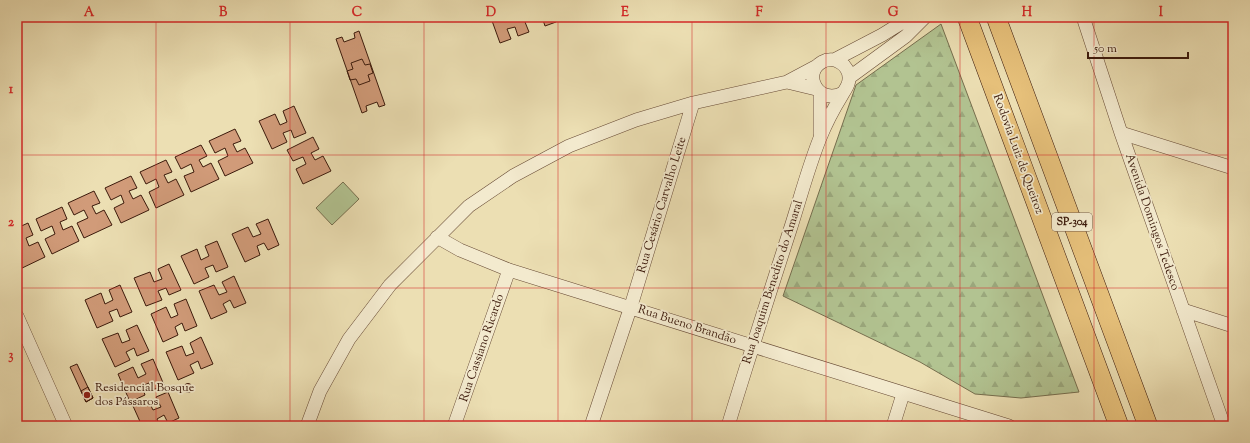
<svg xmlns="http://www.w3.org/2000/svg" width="1250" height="443" viewBox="0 0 1250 443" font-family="'Sorts Mill Goudy',serif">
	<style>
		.forest { fill: url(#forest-firs); stroke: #766e4e }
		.garden { fill: #b2c391; stroke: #766e4e }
		.building { fill: #d19b79; stroke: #3b190b }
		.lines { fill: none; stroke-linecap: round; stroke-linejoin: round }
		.minor-casing { stroke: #674a35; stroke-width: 14 }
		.highway-casing { stroke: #3b190b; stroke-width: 20 }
		.path { stroke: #3b190b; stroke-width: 2.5; stroke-dasharray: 3 2; stroke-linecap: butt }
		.minor { stroke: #f3eace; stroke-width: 13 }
		.highway { stroke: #e6c07a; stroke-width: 19 }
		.grid { fill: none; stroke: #d62828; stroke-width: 1; stroke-opacity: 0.55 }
		.poi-dot { fill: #8f2418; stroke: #f3eace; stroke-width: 1.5 }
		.labels { text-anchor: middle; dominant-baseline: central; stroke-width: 3.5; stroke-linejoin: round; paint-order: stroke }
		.shield { fill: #f3eace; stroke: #725846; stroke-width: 1 }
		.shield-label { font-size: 11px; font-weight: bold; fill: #3b190b }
		.street-label { font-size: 12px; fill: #3b190b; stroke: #f3eace }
		.poi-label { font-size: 12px; fill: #3b190b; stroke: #f3eace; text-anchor: start }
		.neatline { fill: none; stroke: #d62828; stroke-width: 1.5 }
		.grid-label { font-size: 13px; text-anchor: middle; font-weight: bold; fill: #d62828 }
	</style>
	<defs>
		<pattern id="forest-firs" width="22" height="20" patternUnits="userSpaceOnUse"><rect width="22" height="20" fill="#b2c391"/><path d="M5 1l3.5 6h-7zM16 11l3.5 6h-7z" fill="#9aa77c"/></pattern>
	</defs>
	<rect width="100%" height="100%" fill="#ecdfb3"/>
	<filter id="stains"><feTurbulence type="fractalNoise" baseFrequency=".005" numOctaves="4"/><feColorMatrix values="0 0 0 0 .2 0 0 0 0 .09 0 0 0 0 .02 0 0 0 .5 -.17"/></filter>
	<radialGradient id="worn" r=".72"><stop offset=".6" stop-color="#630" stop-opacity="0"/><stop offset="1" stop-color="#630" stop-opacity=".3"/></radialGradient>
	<path class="forest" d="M941,24L1079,392L1021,398L975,394L920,362L783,296L856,85Z"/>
	<path class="garden" d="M343,182L359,199L332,225L316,208Z"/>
	<path class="building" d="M503,17L504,21L511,17H523L529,32L518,36L515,27L507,29L511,39L500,43L491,18Z
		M542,17H554L556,22L545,26Z
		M359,31L385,105L379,107L377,102L366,106L367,111L362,113L336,39L342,37L344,42L355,38L354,33Z
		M362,59L365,65L370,64L373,73L368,75L370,81L359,85L356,79L350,80L347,71L353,69L351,63Z
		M294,106L306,133L294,138L291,130L283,133L287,142L272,149L259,121L275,114L280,125L287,122L283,111Z
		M235,129L241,141L233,144L237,152L245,148L253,163L225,176L218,161L228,156L225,148L215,153L209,141Z
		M313,137L319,149L311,153L315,160L323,156L331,171L303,184L296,169L306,164L303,157L293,161L287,150Z
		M201,145L207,156L199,160L203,167L211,163L219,179L191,192L184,176L194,172L191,164L181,169L175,157Z
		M166,160L172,172L164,175L168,183L176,179L184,195L156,208L149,192L159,187L156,179L146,184L140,172Z
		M131,176L137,188L129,191L133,199L141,195L149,210L121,223L114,208L124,203L121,195L111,200L105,188Z
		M94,191L100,203L92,206L96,214L104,210L112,225L84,238L77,223L88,218L84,210L74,215L68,203Z
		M62,207L67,219L60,222L63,230L72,226L79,241L52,254L45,239L55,234L52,226L41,231L36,219Z
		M268,219L279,245L268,250L264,243L257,246L260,255L245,262L232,234L248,227L253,237L261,234L256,224Z
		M28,223L33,235L26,238L29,246L38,242L45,257L18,270L17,252L21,250L17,242V228Z
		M217,241L228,267L216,272L213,265L205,268L209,277L194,284L181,256L197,249L201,260L209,256L205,246Z
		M169,264L181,290L169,295L166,288L158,291L162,300L146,306L134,278L150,272L154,282L162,279L158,269Z
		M234,276L246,303L234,308L230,300L223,304L227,312L211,319L199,291L214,285L219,295L227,292L222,282Z
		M120,285L132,312L120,317L117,309L109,312L113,321L97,328L85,300L101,293L105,304L113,300L109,290Z
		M186,299L197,326L185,331L182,323L175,327L178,335L163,342L151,314L166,307L171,318L178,315L174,304Z
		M137,325L149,351L137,356L134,348L126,352L130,360L115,367L102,339L118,333L122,343L130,340L126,330Z
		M201,337L213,364L201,369L198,361L190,365L194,373L178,380L166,352L182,346L186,356L194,353L190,343Z
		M153,359L164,385L153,390L149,383L142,386L145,395L130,402L118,374L133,367L138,378L146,374L141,364Z
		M77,364L93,398L86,402L70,367Z
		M183.5 388a4.5 4.5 0 1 1 9 0a4.5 4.5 0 1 1-9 0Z
		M88,387L93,398L86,402L81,391Z
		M168,392L179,418L168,423L164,415L157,419L160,426H142L133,406L148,400L153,410L161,407L156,397Z"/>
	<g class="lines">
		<g class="minor-casing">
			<path id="minor" d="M1083,17L1121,133L1224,426
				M834,60L882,35L911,17
				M850,77L906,36L925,17
				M787,82L816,89
				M820,93V134
				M1121,133L1233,168
				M437,237L460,250L509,270L1009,426
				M1183,310L1233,326
				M17,316L66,426
				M307,426L320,391L349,339L390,285L469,206L513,176L569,146L636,120L693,103L787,82L817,66
				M454,426L509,270
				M591,426L631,306L693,103
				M728,426C748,360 769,295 790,230C800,199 808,168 820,138C826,123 834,108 842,95C845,89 849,86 849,79C850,65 834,55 822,62C801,74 819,106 843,93
				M893,426L903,394"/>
		</g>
		<g class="highway-casing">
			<path id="highway" d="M967,17L1119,426
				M996,17L1148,426"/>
		</g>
		<path class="path" d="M1052,426L1054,424H1067L1070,426"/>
		<use href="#minor" class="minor"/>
		<use href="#highway" class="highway"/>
	</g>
	<path class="grid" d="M156,17V426M290,17V426M424,17V426M558,17V426M692,17V426M826,17V426M960,17V426M1094,17V426M17,155H1233M17,288H1233"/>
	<circle class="poi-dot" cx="87" cy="395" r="4"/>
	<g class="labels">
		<rect class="shield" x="1052" y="213" width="40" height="18" rx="3"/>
		<g class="shield-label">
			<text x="1072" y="222">SP-304</text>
		</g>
		<g class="street-label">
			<text transform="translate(1018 154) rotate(70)">Rodovia Luiz de Queiroz</text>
			<text transform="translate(662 205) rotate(-73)">Rua Cesário Carvalho Leite</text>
			<text transform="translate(1152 222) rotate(71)">Avenida Domingos Tedesco</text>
			<text transform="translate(773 282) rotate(-72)">Rua Joaquim Benedito do Amaral</text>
			<text transform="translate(687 325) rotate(18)">Rua Bueno Brandão</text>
			<text transform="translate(482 348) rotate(-71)">Rua Cassiano Ricardo</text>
		</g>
		<g class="poi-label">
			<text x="95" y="388">Residencial Bosque<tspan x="95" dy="14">dos Pássaros</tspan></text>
		</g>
	</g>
	<rect width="1250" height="443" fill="none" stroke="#ecdfb3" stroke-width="44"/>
	<path d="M1088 52v6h100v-6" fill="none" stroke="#3b190b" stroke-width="2"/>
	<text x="1094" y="52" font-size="12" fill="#3b190b" stroke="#f3eace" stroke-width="3" paint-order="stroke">50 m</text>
	<rect x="22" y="22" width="1206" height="399" class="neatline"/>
	<g class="grid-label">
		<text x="89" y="16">A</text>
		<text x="223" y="16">B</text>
		<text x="357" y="16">C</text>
		<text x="491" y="16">D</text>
		<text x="625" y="16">E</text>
		<text x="759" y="16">F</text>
		<text x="893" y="16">G</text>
		<text x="1027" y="16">H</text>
		<text x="1161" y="16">I</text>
		<text x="11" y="93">1</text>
		<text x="11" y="226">2</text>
		<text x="11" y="359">3</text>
	</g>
	<rect width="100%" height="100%" filter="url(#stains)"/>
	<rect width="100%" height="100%" fill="url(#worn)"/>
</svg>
